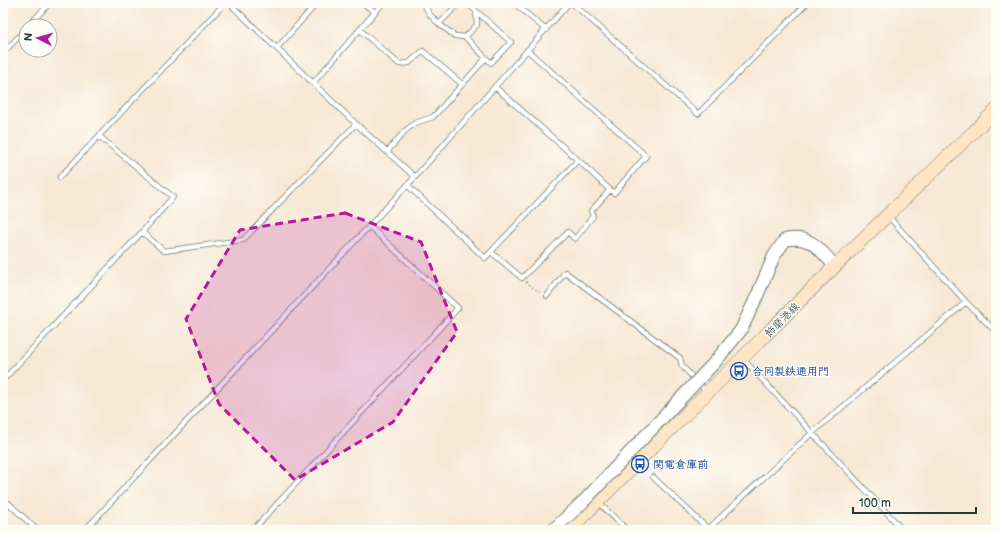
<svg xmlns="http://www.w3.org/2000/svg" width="999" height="533" viewBox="0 0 999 533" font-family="'Balsamiq Sans','Klee One',sans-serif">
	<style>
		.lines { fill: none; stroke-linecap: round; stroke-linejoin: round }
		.service-casing { stroke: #6b796c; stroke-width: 6 }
		.tertiary-casing { stroke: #6b796c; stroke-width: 14 }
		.secondary-casing { stroke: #6b796c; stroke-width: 14 }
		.path { stroke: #6b796c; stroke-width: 1.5; stroke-dasharray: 1 3; stroke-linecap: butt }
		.service { stroke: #fff; stroke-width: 4.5 }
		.tertiary { stroke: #fff; stroke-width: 12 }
		.secondary { stroke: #fde5c5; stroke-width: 13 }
		.tertiary-bridge-casing { stroke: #6b796c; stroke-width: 14; stroke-linecap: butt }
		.tertiary-bridge { stroke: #fff; stroke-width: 12 }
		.marked { fill: #b5179e; fill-opacity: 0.2; stroke: #b5179e; stroke-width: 3; stroke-dasharray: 8 5; stroke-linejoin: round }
		.labels { text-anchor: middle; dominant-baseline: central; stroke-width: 3; stroke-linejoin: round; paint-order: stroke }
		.street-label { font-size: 11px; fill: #1f3d34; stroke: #fdfcf7 }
		.transit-label { font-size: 11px; font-weight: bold; fill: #164399; stroke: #fdfcf7; text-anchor: start }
	</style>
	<rect width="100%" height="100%" fill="#fdfcf7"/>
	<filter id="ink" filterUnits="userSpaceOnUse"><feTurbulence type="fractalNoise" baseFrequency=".025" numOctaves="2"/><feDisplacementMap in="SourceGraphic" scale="8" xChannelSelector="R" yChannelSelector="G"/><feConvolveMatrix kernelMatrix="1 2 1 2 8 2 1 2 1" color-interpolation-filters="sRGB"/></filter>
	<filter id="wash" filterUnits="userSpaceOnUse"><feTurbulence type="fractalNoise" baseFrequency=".012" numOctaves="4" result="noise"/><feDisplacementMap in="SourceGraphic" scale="16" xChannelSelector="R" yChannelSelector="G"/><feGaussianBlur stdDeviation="0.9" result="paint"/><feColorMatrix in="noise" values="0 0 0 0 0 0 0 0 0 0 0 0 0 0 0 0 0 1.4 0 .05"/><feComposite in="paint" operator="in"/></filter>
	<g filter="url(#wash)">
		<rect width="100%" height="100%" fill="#f7e8d4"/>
	</g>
	<g filter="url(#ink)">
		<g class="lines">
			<g class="service-casing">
				<path id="service" d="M229,3L356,124L415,177
					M363,3L375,12
					M423,3L430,15L439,24L455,36L465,37L486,58
					M514,3L546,30
					M572,3L698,114L807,3
					M439,24L459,3
					M28,26L50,3
					M360,30L399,64L409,63L423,51L462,84
					M465,37L477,25L476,12
					M277,48L317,3
					M527,50L646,156L614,193L610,190
					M3,53L26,29
					M313,83L383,3
					M99,136L173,197L142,232
					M387,152L405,131L415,123L433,117L486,58L491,63L511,42L467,3
					M60,177L225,3
					M407,185L485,258L578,160L495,87
					M888,216L966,302L996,332
					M491,252L522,278L568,232L575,239L593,216L591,211L610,190L578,160
					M547,296L565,272L680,358L682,366L707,392
					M743,359L903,530
					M3,380L142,232L164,251L243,240L356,124
					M653,477L708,529L812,433L966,302
					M3,498L37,530
					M598,502L627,530
					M85,530L415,177L569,3
					M253,530L458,308L369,226"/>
			</g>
			<g class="tertiary-casing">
				<path id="tertiary" d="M757,296L774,256L785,240C811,234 819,249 835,266"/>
			</g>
			<g class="secondary-casing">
				<path id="secondary" d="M569,530L835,266L996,110"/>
			</g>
			<path class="path" d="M526,282L542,294"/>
			<use href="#service" class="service"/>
			<use href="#tertiary" class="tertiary"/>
			<use href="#secondary" class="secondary"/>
			<g class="tertiary-bridge-casing">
				<path id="tertiary-bridge" d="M553,530L584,501L715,362L741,330L757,296"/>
			</g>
			<use href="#tertiary-bridge" class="tertiary-bridge"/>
		</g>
	</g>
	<path class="marked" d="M345,213L421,242L457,332L393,422L295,480L219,404L186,319L240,230Z"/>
	<defs>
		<g id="bus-ring" transform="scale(0.9)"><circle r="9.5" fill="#fdfcf7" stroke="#1a4fb4" stroke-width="1.5"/><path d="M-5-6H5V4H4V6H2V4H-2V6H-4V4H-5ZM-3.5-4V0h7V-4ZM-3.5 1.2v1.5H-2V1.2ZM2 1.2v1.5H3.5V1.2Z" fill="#1a4fb4"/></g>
	</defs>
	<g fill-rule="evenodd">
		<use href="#bus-ring" x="739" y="371"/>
		<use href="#bus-ring" x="640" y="464"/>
	</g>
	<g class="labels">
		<g class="street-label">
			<text transform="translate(782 320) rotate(-45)">飾磨港線</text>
		</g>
		<g class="transit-label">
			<text x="752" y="371">合同製鉄通用門</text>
			<text x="653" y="464">関電倉庫前</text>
		</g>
	</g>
	<rect width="999" height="533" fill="none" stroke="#fdfcf7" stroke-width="16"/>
	<g transform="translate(38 38) rotate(276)"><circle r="19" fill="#fdfcf7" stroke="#a4b0a9"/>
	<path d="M0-3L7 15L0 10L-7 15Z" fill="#b5179e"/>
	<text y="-6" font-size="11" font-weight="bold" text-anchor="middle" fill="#1f3d34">N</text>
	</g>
	<path d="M853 507v6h123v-6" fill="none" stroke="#1f3d34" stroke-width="2"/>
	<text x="859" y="507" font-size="12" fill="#1f3d34" stroke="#fdfcf7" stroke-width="3" paint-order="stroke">100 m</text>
</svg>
